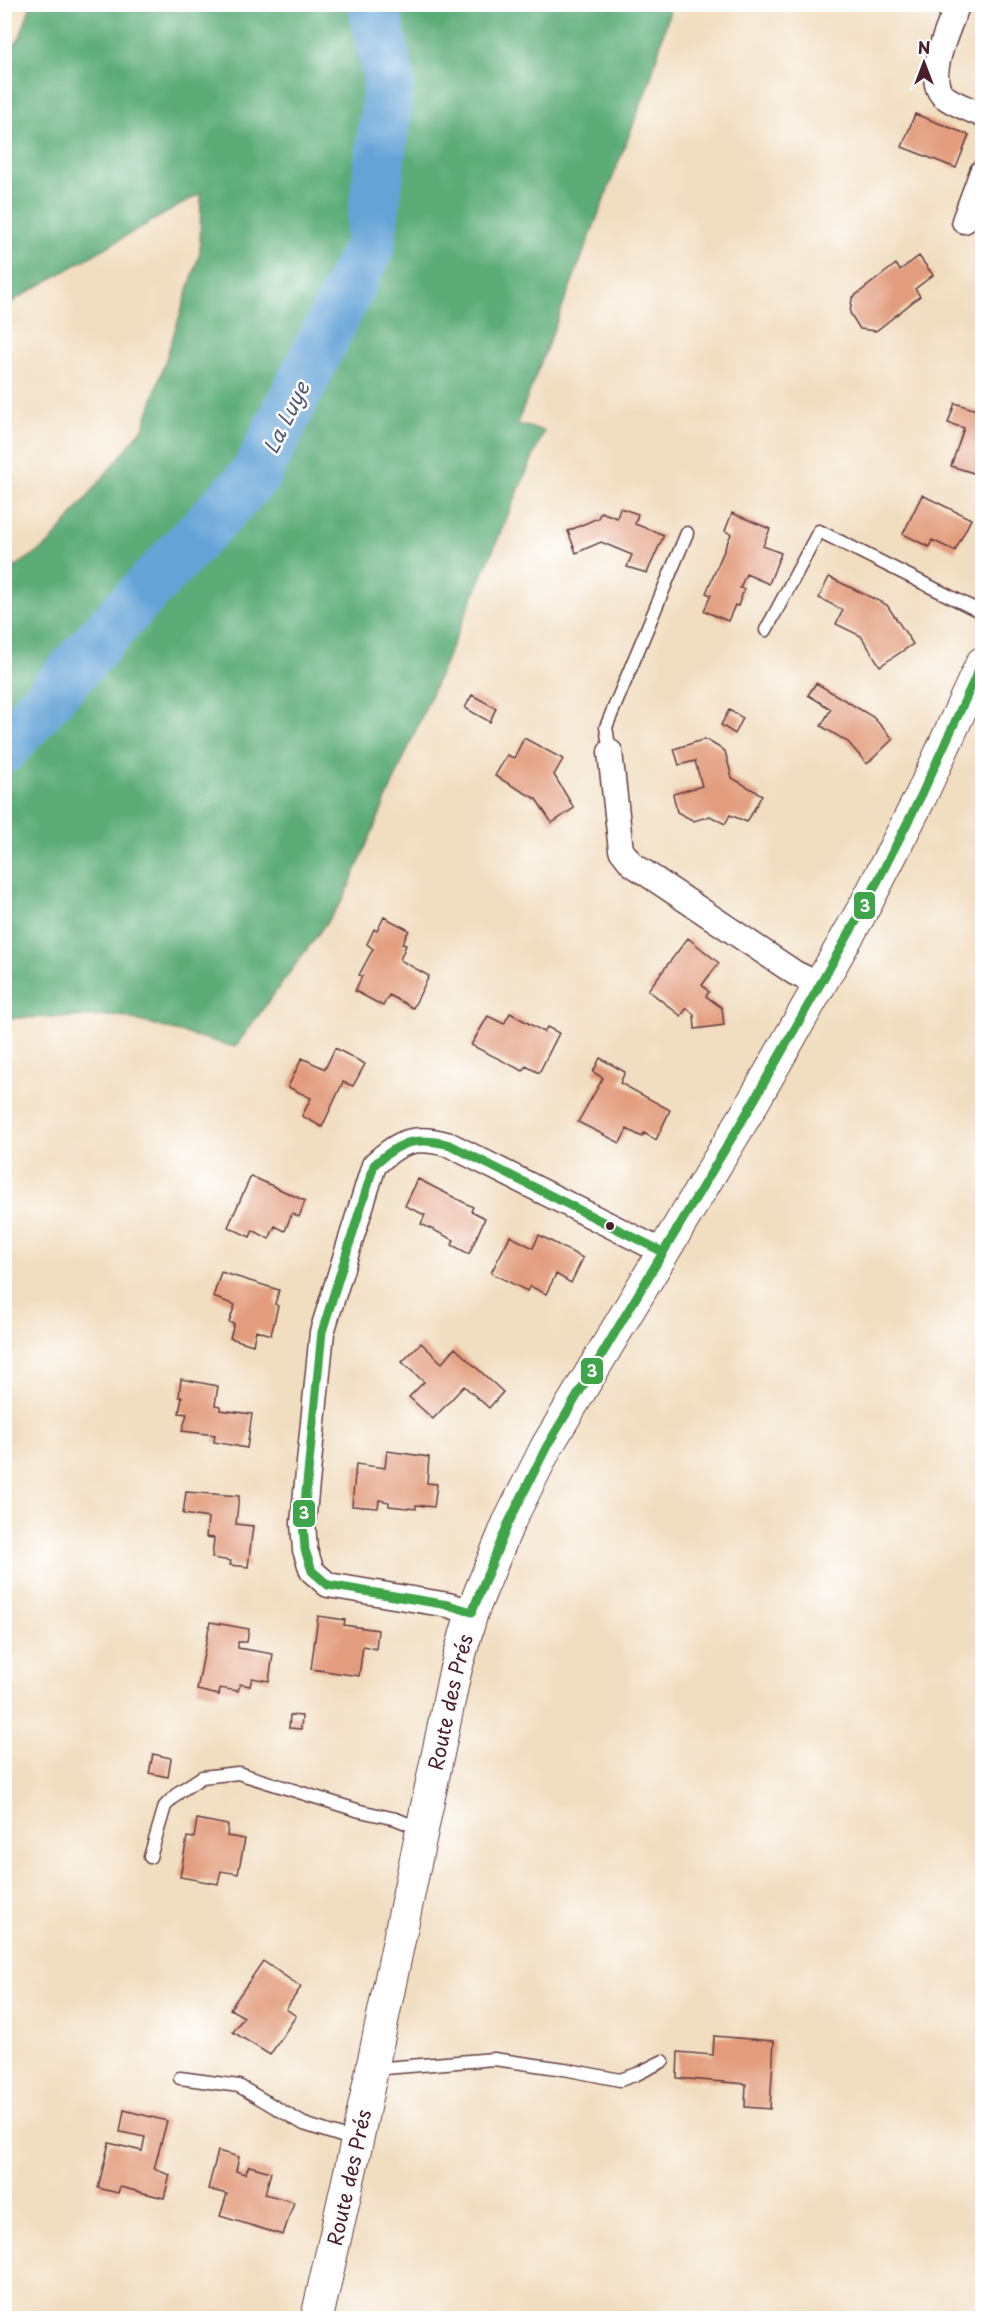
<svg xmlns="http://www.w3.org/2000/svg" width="987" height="2323" viewBox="0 0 987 2323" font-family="'Playpen Sans',sans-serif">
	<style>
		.forest { fill: #5cac78; stroke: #536652; stroke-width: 1.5 }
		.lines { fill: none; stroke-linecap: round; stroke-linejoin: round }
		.river { stroke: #63a3d6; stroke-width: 51 }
		.building { fill: #e39d7e }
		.service-casing { stroke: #633c41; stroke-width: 15 }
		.minor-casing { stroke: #633c41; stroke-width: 27 }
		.tertiary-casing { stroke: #633c41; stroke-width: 34 }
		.service { stroke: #fff; stroke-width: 12 }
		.minor { stroke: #fff; stroke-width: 24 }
		.tertiary { stroke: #fff; stroke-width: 32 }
		.bus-1-casing { stroke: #fff; stroke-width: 14 }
		.bus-1 { stroke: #3fa54a; stroke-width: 9 }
		.bus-dot { fill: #4a1f2b; stroke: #fff; stroke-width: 2 }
		.labels { text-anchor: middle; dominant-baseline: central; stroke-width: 5; stroke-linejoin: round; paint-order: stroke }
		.street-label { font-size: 20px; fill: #4a1f2b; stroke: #fff }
		.water-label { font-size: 21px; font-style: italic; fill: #555a78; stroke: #fff }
		.line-badge { stroke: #fff; stroke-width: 2 }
		.badge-label { font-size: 16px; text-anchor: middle; font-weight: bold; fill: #fff }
	</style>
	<rect width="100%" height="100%" fill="#fff"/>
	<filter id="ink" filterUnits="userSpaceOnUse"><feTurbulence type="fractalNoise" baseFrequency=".0167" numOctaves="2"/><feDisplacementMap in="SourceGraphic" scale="12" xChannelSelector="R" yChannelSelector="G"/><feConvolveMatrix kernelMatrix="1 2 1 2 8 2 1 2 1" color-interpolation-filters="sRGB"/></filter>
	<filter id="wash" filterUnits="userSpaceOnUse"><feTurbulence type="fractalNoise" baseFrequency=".008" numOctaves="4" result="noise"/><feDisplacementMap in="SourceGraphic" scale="24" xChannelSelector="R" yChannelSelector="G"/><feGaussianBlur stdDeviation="1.35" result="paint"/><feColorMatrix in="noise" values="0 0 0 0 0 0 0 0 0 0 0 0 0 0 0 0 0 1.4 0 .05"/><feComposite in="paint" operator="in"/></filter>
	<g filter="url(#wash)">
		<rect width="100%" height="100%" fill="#f1ddbf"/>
		<path class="forest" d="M31,5H669V14L650,81L517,424L544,431L343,900L235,1047L121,1016L5,1018V574L49,544L144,427L200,253L201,193L16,299L5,309V58L20,37Z"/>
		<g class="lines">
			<path class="river" d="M4,748L112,626L257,473L370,245L389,79L373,4"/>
		</g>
		<g id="blocks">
			<path class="building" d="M915,114L969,135L956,168L902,147Z
				M919,256L933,275L915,289L920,296L876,331L860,329L850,313L852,298L896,264L900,270Z
				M955,403L982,412V467L980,475L951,466L964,428L948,423Z
				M922,495L971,519L955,551L932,540L929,547L903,534Z
				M620,508L638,514L635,524L664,535L647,573L627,567L632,555L601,542L576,553L568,531L598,518L601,512L617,518Z
				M732,513L770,529L763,546L781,553L769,584L746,574L740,588L744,589L738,606L735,605L728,621L704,611L711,595L706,593L731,534L725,531Z
				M829,577L887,605L913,644L880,666L861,636L836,624L843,610L819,598Z
				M816,683L873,717L893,739L867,764L848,742L821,726L831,709L808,695Z
				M472,695L496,708L490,722L465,708Z
				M729,710L743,718L735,734L721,725Z
				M524,738L563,759L554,775L574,808L552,823L536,799L495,776L507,755L514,758Z
				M705,739L725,751L732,778L762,795L747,822L730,815L725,824L710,816L694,821L677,812L673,794L702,786L695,761L679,765L674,749Z
				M384,917L409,930L402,944L406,945L400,960L429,976L413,1008L389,995L383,1006L355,991L362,976L359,975L373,949L367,944L374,929L377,931Z
				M688,938L719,963L702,985L709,992L706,996L722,1008L724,1025L695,1029L694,1015L687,1008L681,1016L648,990Z
				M510,1013L544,1032L547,1027L559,1033L539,1073L526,1066L523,1071L471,1045L488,1016L504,1024Z
				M335,1048L365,1064L353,1086L343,1082L322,1127L302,1116L311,1098L288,1087L302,1058L325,1069Z
				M600,1058L625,1072L620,1083L670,1110L656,1140L644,1133L642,1137L627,1129L620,1143L578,1122L603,1078L593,1072Z
				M251,1176L305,1201L299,1217L292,1213L285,1231L275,1226L269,1239L253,1230L250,1237L228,1227Z
				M418,1179L473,1207L471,1211L485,1218L469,1254L452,1245L454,1240L421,1224L425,1215L405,1206Z
				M539,1235L583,1258L571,1283L556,1274L546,1294L530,1286L527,1291L491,1273L510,1236L533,1248Z
				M221,1272L279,1290L275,1304L278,1306L271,1335L256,1330L253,1345L230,1338L234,1324L229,1322L235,1305L213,1297Z
				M421,1343L442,1363L455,1348L503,1392L489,1408L464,1386L433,1419L409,1397L424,1382L402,1362Z
				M181,1379L218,1386L215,1405L220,1406V1410L252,1414L247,1448L214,1442L215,1435L182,1431L187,1414L179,1413L182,1397H179Z
				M387,1451L429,1457L427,1483L437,1484L434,1507L416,1505V1509L389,1506V1502L379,1500L378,1508L352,1506L356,1464L385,1468Z
				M186,1492L239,1496L236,1524L253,1526L248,1567L230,1565L231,1561L212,1558L214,1538L206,1537L208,1518L183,1514Z
				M318,1616L345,1620L344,1625L378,1630L376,1649L363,1646L359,1676L311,1669Z
				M210,1622L249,1629L247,1642H238V1648L273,1654L269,1681L252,1678L250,1686L240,1684L238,1691L220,1688L219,1695L197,1690Z
				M290,1715L302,1716L301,1729L289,1728Z
				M153,1754L171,1758L168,1777L149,1773Z
				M197,1819L228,1825L227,1836L245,1839L238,1874L221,1871L218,1884L180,1877L187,1837L194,1838Z
				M263,1961L301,1987L286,2009L296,2016L270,2055L233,2032L244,2017L230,2009Z
				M714,2036L774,2041L770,2109L745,2107L746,2084L677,2078L678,2052L713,2055Z
				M124,2110L167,2121L154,2169L170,2175L164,2198L120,2187L118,2193L98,2188L109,2143L142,2151L145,2137L120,2132Z
				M218,2151L239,2157L236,2171L245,2174L249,2166L271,2172L265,2194L294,2202L283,2235L220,2216L227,2194L208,2189Z"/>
		</g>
	</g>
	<g filter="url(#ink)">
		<use href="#blocks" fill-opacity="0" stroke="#633c41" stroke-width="1.5"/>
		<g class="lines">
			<g class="service-casing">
				<path id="service" d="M766,630L819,531L979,611
					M610,752L606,727L687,533
					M150,1857L165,1806L179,1792L202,1777L238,1773L360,1811L396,1819L421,1829
					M373,2069L494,2059L564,2069L620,2080L637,2074L663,2061
					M180,2078L239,2086L304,2124L357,2141"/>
			</g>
			<g class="minor-casing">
				<path id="minor" d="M958,4C950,25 922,80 945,97C955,105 970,109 982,115
					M964,221L982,172
					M610,752L621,850L632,864L795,973L820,985
					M472,1612L448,1605L328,1585L312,1571L305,1550L303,1523L322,1332L374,1165C400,1140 415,1135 450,1145L663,1252"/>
			</g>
			<g class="tertiary-casing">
				<g id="tertiary">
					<path id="s1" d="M317,2318L357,2141L455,1672L472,1612L508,1524L547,1446L748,1111L867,902L921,796L982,663"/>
				</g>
			</g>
			<use href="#service" class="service"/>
			<use href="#minor" class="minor"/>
			<use href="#tertiary" class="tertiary"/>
			<g class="bus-1-casing">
				<path id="bus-1" d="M472,1612L508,1524L547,1446L748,1111L867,902L921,796L982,663
					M472,1612L448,1605L328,1585L312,1571L305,1550L303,1523L322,1332L374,1165C400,1141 416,1136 450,1145L663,1252"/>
			</g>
			<use href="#bus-1" class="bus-1"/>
		</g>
	</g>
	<circle class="bus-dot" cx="610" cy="1226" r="5"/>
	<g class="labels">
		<g class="street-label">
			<text stroke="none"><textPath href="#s1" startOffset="630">Route des Prés</textPath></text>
			<text stroke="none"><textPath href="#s1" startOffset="144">Route des Prés</textPath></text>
		</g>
		<g class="water-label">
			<text transform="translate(285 417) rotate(-64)">La Luye</text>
		</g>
	</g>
	<g class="line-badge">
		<rect x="853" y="891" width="23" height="29" rx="6" fill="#3fa54a"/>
		<rect x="580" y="1357" width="24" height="28" rx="6" fill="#3fa54a"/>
		<rect x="292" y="1499" width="24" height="29" rx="6" fill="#3fa54a"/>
	</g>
	<g class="badge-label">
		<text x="865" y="912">3</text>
		<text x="592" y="1377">3</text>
		<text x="304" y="1519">3</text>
	</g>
	<rect width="987" height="2323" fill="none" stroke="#fff" stroke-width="24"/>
	<g transform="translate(924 63)" stroke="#ffffff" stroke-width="4.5" paint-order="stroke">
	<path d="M0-4.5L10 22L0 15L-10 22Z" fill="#4a1f2b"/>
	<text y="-9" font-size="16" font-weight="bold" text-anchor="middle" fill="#4a1f2b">N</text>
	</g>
</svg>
